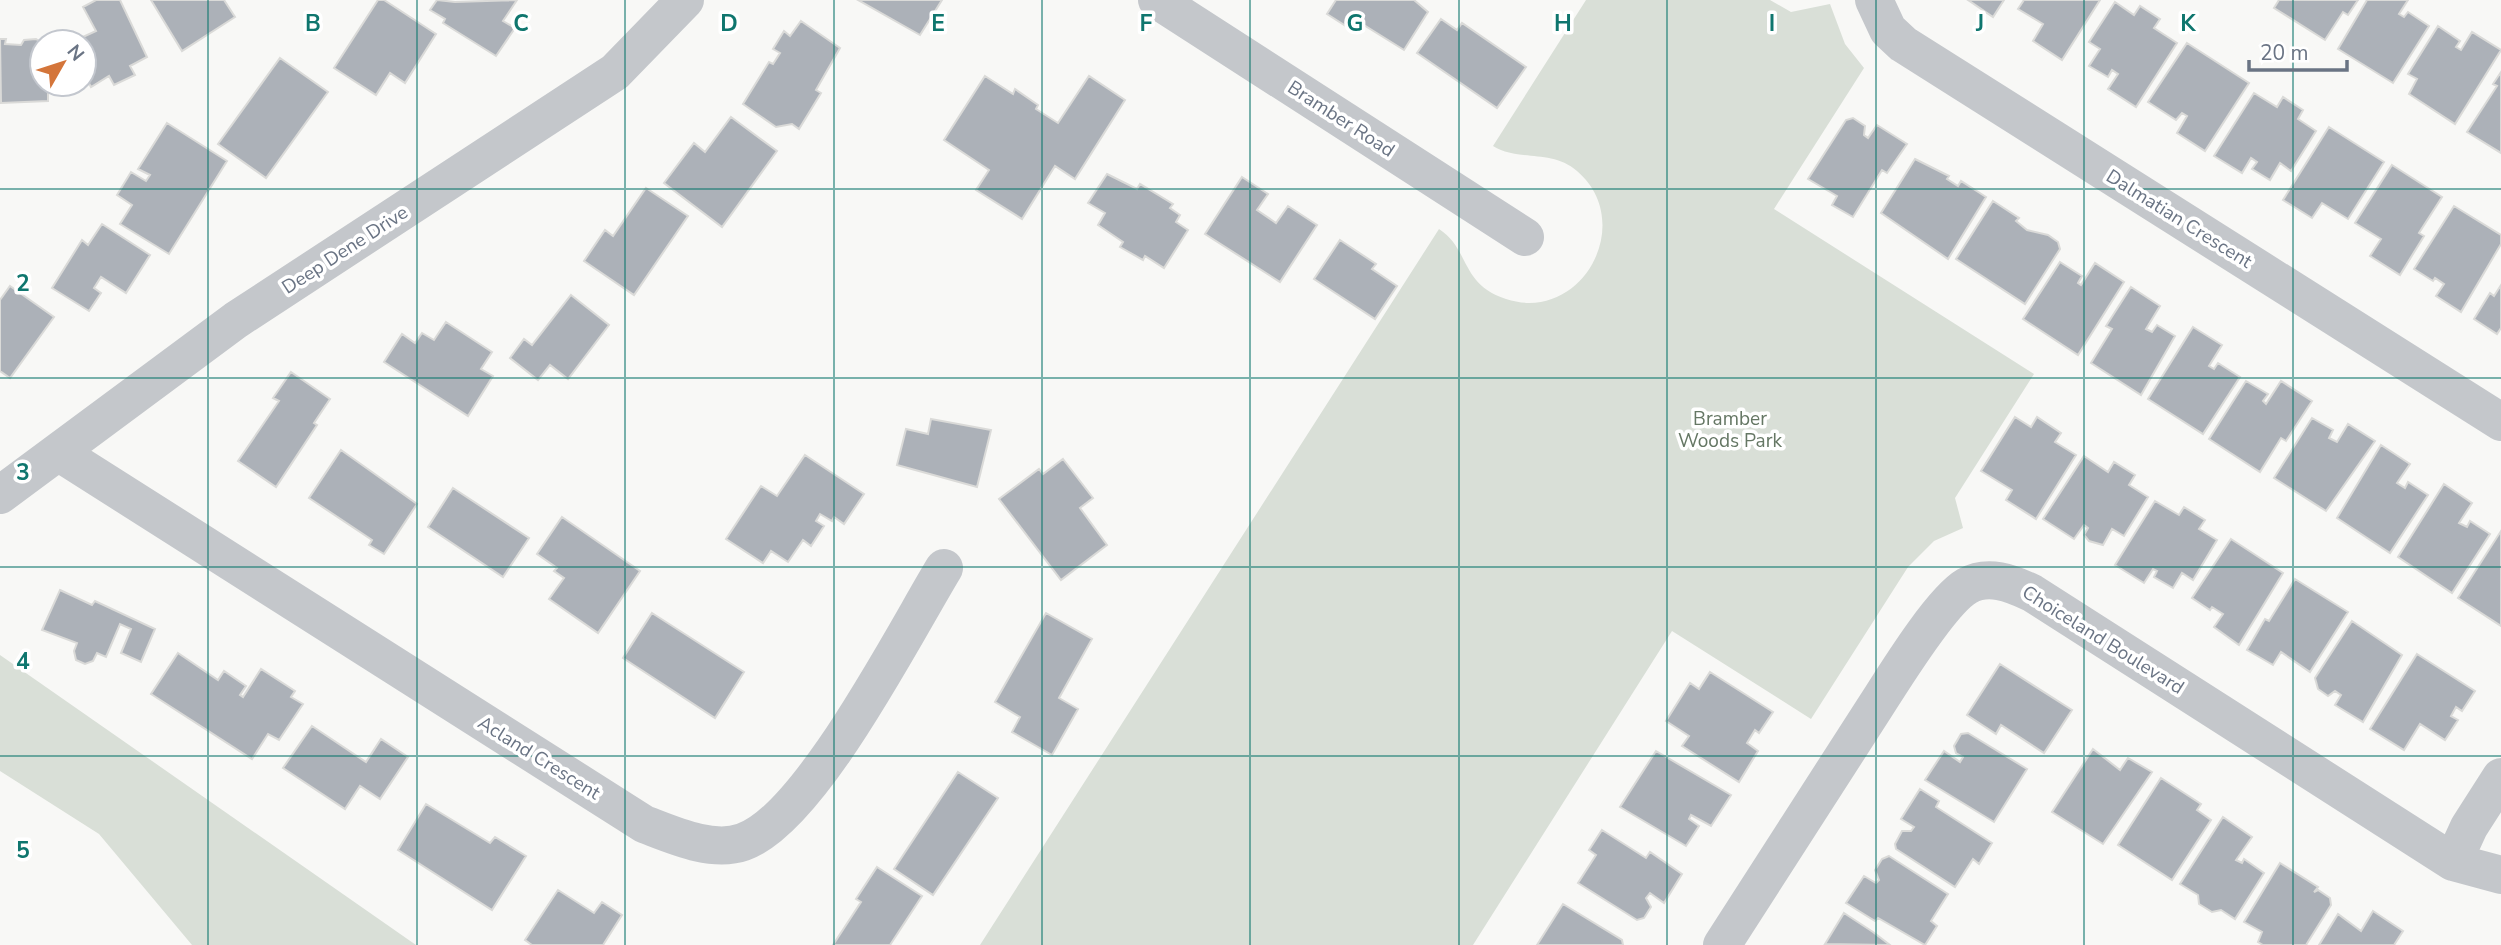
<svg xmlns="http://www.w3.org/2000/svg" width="2501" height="945" viewBox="0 0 2501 945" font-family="'Nunito Sans',sans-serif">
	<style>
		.green { fill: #d9dfd7 }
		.building { fill: #acb1b8; stroke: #dadad8; stroke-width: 2 }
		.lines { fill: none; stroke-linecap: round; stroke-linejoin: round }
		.minor { stroke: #c4c7cb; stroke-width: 38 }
		.grid { fill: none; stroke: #0f766e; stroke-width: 2; stroke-opacity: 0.55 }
		.labels { text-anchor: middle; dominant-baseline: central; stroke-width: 7; stroke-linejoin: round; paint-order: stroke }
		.street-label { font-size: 19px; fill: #6a7484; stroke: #fff }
		.park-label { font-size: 19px; fill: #657764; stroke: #fff }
		.grid-label { font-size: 23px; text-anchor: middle; font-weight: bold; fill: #0f766e; stroke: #fff; stroke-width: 7; stroke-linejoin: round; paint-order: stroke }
	</style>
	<rect width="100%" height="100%" fill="#f8f8f6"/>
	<path class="green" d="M1586,0H1770L1791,12L1830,4L1845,44L1864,68L1774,209L2034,374L1955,498L1963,528L1934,541L1908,567L1811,719L1672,631L1473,945H980L1439,229C1470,249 1460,284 1506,299C1582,324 1637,222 1577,171C1551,149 1519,162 1493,146Z
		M0,655L416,945H192L99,834L0,771Z"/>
	<path class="building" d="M96,0H120L147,57L130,66L135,75L114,85L109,76L91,87L84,74V42H72L96,31L83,7Z
		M151,0H224L235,17L182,51Z
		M378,0H384L436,34L405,83L390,73L376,95L334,68Z
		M437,0L455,2L517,0L503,21L515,28L496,56L443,23L445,19L430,10Z
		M858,0H942L920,35Z
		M1336,0H1414L1428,12L1404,50L1354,19L1349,28L1327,14Z
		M1968,0H2004L1993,17Z
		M2024,0H2100L2062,60L2033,41L2043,24L2018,9Z
		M2279,0H2358L2348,15L2343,12L2325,40L2274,8Z
		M2367,0H2408L2399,14L2404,17L2408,12L2429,26L2393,83L2338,49Z
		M2115,2L2134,15L2140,6L2160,19L2154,28L2177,43L2136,107L2108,89L2118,74L2112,70L2108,77L2089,66L2100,49L2089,42Z
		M1441,19L1457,30L1462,23L1526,67L1497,108L1417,53Z
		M801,21L840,48L816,90L821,93L799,129L792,124L776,127L743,104L769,62L773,64L780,53L773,49L784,31L790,36Z
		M2438,26L2460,41L2456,47L2461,50L2472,32L2501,50L2455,124L2409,94L2417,79L2408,74Z
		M0,39H6L5,44L21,45L24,40L36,39L42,43V84H48V101L1,103Z
		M2187,43L2249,83L2205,151L2177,133L2187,116L2182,113L2176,120L2148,102Z
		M280,58L328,92L266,178L218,144Z
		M2501,72V153L2467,132L2497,86L2493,84Z
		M985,76L1013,94L1015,89L1038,105L1036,109L1058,123L1089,76L1125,100L1075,179L1055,166L1022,219L976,190L989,170L944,140Z
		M2254,93L2277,107L2283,97L2303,110L2298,119L2316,131L2291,171L2280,163L2270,180L2252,169L2257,162L2251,158L2242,173L2214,156Z
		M731,117L777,151L722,227L664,183L694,143L705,152Z
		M1853,118L1865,126L1864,135L1868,138L1877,125L1907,144L1887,173L1882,170L1853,217L1832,205L1837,196L1808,179L1846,120Z
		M167,123L227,161L169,254L120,224L132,205L117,195L131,172L146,181L150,175L138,169Z
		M2329,127L2384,162L2348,219L2322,203L2312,218L2283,200Z
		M1915,159L1949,176L1947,179L1958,186L1961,181L1986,197L1948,259L1881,213Z
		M2392,165L2442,197L2419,233L2424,236L2400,275L2370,256L2381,239L2355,223Z
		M1107,174L1137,189L1140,184L1173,204L1170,208L1180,215L1176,222L1188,230L1164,268L1145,256L1143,260L1120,247L1123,242L1098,225L1105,213L1088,203Z
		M1242,177L1268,194L1257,210L1276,223L1288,206L1317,225L1280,282L1205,234Z
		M646,188L688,216L634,295L584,261L605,230L613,236Z
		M1993,201L2019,218L2016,221L2027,230L2048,235L2058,242L2060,249L2025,304L1956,259Z
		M2454,206L2501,235V244L2461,312L2436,296L2444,284L2435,278L2433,281L2414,269Z
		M102,224L150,255L126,293L101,277L94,288L101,293L89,311L52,288L82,240L88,245Z
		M1340,240L1376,264L1372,269L1397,286L1375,319L1314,279Z
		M2060,262L2082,276L2078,283L2081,285L2095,263L2124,282L2078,355L2023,319Z
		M2501,285V328L2497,334L2474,319L2490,293L2494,296Z
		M10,286L54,317L10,378L0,371V300Z
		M2131,287L2160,306L2146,329L2152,332L2157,325L2175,336L2141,395L2091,363L2112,329L2106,326Z
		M571,295L609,325L568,379L550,365L538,380L510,358L524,339L532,345Z
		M446,322L492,352L481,369L493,376L468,416L384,362L402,334L415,343L422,333L434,340Z
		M2193,327L2222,345L2209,366L2214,369L2218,363L2240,377L2203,434L2148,399Z
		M291,372L330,399L314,423L317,425L276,487L238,461L279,401L273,398Z
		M2246,381L2268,394L2263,401L2266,404L2281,381L2312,401L2286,441L2281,438L2260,472L2209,439Z
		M2015,417L2031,427L2037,417L2061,433L2055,442L2076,455L2036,519L2006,500L2012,490L1981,471Z
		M2312,418L2333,430L2329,438L2337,442L2348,424L2375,441L2326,511L2274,478Z
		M931,419L991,430L977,487L897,465L906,429L928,434Z
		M2381,445L2410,464L2397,483L2405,488L2408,482L2428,495L2390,553L2337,518Z
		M341,450L417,504L384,554L369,545L372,540L309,498Z
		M805,455L864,494L844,524L834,517L832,521L820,514L816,521L824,526L811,546L803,540L788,562L771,551L763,563L726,539L761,486L777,496Z
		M2084,456L2108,472L2114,462L2135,475L2129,485L2148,497L2124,536L2112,529L2103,545L2089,541L2084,535L2088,528L2084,525L2074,539L2043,519Z
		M1063,459L1093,498L1080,508L1107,545L1061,580L999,499L1039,469L1043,474Z
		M2444,484L2472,503L2459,523L2467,527L2470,521L2490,534L2452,593L2398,557Z
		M453,488L529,538L503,577L428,527Z
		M2155,501L2179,515L2184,507L2205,520L2199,529L2217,540L2193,580L2182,573L2173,588L2154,577L2157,571L2153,569L2144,583L2115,565Z
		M562,517L640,571L598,633L549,599L564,578L554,571L557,568L537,554Z
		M2501,531V626L2458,598Z
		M2231,539L2283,573L2239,645L2214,627L2223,614L2212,607L2210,610L2192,598Z
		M2295,579L2348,612L2310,672L2281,652L2273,665L2247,650L2265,619L2269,621Z
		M60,590L92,605L95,601L155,629L141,662L121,653L131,629L120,624L106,657L97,653L93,661L85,664L76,660L74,651L77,643L42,630Z
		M652,613L744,672L715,718L623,658Z
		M1046,613L1092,639L1059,698L1078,709L1052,755L1012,732L1020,717L995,702Z
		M2352,621L2402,655L2363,722L2335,705L2341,695L2335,691L2328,696L2318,689L2315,678Z
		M178,653L218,680L224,671L246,686L240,695L243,697L261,669L295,691L291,697L303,704L279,740L268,734L252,759L151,694Z
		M2417,654L2475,691L2462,711L2456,707L2451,716L2458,720L2445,740L2420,724L2404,750L2370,729Z
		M2000,664L2072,710L2044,753L2001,725L1996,734L1967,715Z
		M1710,672L1773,712L1759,733L1755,730L1747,743L1758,751L1739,782L1682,746L1689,736L1666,721L1690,683L1699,689Z
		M312,726L366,762L381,739L408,757L380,799L360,786L345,809L283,768Z
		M1968,733L2027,769L1994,822L1925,780L1944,751L1960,762L1963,757L1956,753L1954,746L1961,734Z
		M2093,749L2120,770L2128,758L2152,772L2103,844L2052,812Z
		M1656,751L1731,795L1711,826L1691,815L1689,819L1699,826L1686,846L1620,807Z
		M958,772L998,798L933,895L894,869Z
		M2161,778L2201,804L2197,810L2211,820L2172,880L2118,845Z
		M1920,789L1939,801L1936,807L1992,843L1979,864L1973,859L1955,887L1896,849L1895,844L1902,831H1911L1914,827L1901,819Z
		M426,804L490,843L495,837L526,856L492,910L398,850Z
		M2223,817L2252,837L2236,860L2242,863L2244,859L2264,873L2235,919L2221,910L2212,912L2199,904L2198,895L2180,884Z
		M1602,830L1646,858L1650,852L1682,874L1664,903L1650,893L1646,898L1651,907L1644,918L1637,920L1578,883L1596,855L1589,850Z
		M1889,856L1948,894L1931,921L1937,926L1925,945L1878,918L1875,921L1846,903L1864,876L1876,883L1879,880L1875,870L1882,859Z
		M2280,863L2318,887L2314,892L2318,890L2330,898L2331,905L2306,945H2263L2258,942L2262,932L2244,922Z
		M877,867L922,896L890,945H833L861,902L856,899Z
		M558,890L594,913L602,902L622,915L603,945H532L525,940Z
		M1563,904L1622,940L1623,945H1537Z
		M2373,911L2403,931L2394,945H2319L2338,914L2361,931Z
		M1844,913L1873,932L1890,945L1825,944Z"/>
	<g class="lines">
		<path class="minor" d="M1157,0L1525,237
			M1874,0L1888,30L1903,44L2501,422
			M58,452L644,824C673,835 712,853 743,842C810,819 905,632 944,568
			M0,495L236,320L615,72L685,0
			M2453,862L2469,827L2501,777
			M1722,945C1774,865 1825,784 1877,704C1895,676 1941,601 1967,586C1988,574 2011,583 2032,593L2453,862L2501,875"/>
	</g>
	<path class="grid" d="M208,0V945M417,0V945M625,0V945M834,0V945M1042,0V945M1250,0V945M1459,0V945M1667,0V945M1876,0V945M2084,0V945M2293,0V945M0,189H2501M0,378H2501M0,567H2501M0,756H2501"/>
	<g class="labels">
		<g class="street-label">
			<text transform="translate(1341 119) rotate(33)">Bramber Road</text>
			<text transform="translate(2179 219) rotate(32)">Dalmatian Crescent</text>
			<text transform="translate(345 250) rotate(-33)">Deep Dene Drive</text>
			<text transform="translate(2103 640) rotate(32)">Choiceland Boulevard</text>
			<text transform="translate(539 758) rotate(32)">Acland Crescent</text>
		</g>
		<g class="park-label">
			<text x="1730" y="419">Bramber<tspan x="1730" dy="22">Woods Park</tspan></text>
		</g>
	</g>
	<g class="grid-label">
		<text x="313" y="31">B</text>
		<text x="521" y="31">C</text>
		<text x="729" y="31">D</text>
		<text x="938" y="31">E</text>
		<text x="1146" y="31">F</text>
		<text x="1355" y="31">G</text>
		<text x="1563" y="31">H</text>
		<text x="1772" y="31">I</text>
		<text x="1980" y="31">J</text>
		<text x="2188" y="31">K</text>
		<text x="23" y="291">2</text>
		<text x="23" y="480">3</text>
		<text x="23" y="669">4</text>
		<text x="23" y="858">5</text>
	</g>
	<g transform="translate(63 63) rotate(51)"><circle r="33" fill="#ffffff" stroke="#c3c7ce" stroke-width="2"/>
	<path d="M0-5L12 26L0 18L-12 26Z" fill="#d4753a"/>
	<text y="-10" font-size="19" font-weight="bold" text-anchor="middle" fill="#6a7484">N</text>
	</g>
	<path d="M2249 60v10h98v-10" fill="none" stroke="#6a7484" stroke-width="3.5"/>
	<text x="2260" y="60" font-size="21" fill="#6a7484" stroke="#ffffff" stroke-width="5" paint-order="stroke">20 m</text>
</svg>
